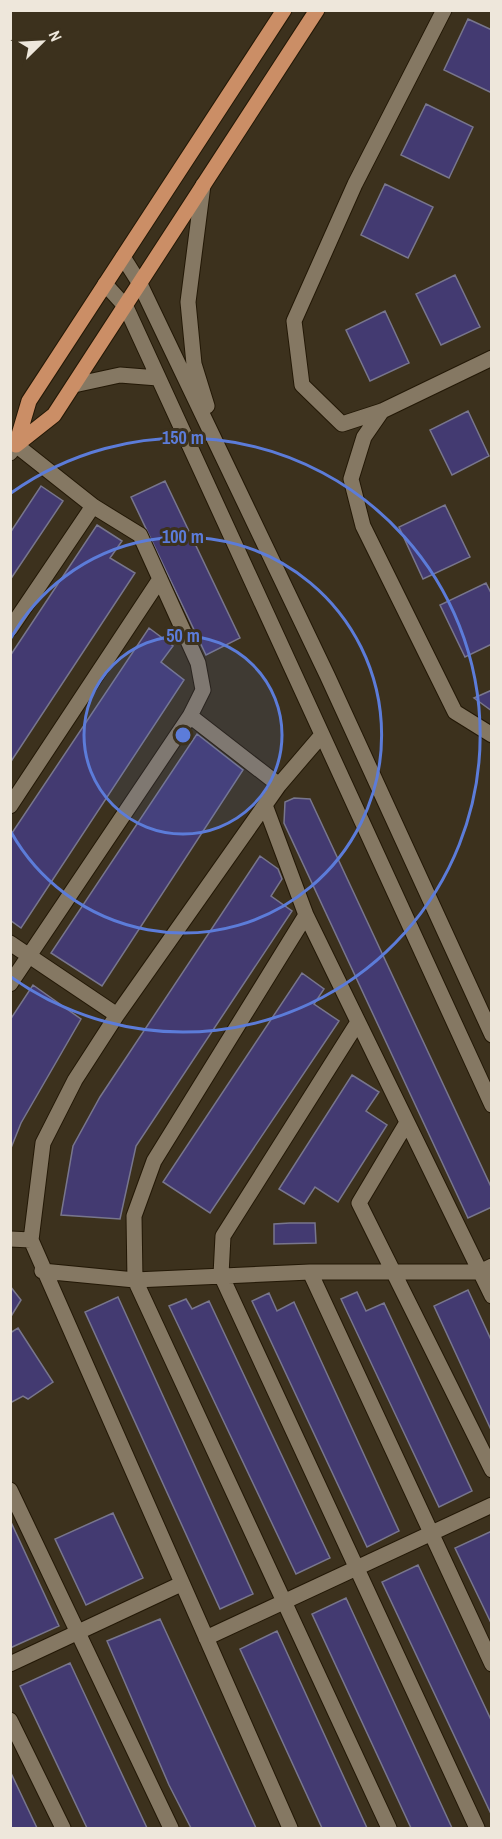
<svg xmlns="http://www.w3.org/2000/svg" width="502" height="1839" viewBox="0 0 502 1839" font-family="'Archivo Narrow',sans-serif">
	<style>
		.building { fill: #433a71; stroke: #78768d; stroke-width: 1.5 }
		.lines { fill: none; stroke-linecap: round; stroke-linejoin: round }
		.minor-casing { stroke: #231806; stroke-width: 17 }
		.major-casing { stroke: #231806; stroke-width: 17 }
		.minor { stroke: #857863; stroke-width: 15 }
		.major { stroke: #cb8e66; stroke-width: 15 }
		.ring { fill: none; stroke: #5c7cd9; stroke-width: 3 }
		.centre { fill: #5c7cd9; stroke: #3c311d; stroke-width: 3 }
		.ring-label { font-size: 18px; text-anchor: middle; font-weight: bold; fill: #5c7cd9; stroke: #3c311d; stroke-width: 6; stroke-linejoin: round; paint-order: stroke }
	</style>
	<rect width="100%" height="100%" fill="#3c311d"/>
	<path class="building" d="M468,19L492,30V93L444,70Z
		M426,104L473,127L449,178L401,155Z
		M385,184L433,207L408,258L361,235Z
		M455,275L480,327L441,345L416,294Z
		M385,311L409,363L370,381L346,330Z
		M468,411L489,456L452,475L430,430Z
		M165,481L240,638L206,655L131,497Z
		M41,486L63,501L10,580V533Z
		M445,505L470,557L423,579L399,527Z
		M97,525L122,541L110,558L135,573L10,763V656Z
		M486,583L492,595V644L465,657L440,605Z
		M149,628L173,646L161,662L184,680L21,928L10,920V836Z
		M492,690V711L474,698Z
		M197,734L243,770L102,986L51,953Z
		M294,798L310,799L492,1189V1207L468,1218L284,823L285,802Z
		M260,856L278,869L282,879L271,896L292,911L136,1146L120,1219L61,1215L73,1146L100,1097Z
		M302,973L324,989L314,1004L339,1021L210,1213L163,1182Z
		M33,985L81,1019L21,1123L11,1148L10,1020Z
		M352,1075L379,1092L366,1111L387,1125L338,1202L315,1187L304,1204L279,1189Z
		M290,1223H315L316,1243L274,1244V1224Z
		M10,1286L21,1300L10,1318Z
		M468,1290L492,1342V1432L434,1306Z
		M357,1292L366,1311L384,1303L472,1491L439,1507L341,1299Z
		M269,1293L277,1311L294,1302L399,1531L367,1547L252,1301Z
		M118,1297L253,1594L220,1609L85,1312Z
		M186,1299L192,1309L209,1301L330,1558L296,1574L169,1306Z
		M18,1328L53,1382L28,1399L23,1396L10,1403V1333Z
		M113,1513L143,1578L86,1605L55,1539Z
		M10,1520L59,1626L10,1648Z
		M492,1531V1625L455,1548Z
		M418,1565L492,1722V1816L382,1582Z
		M346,1598L452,1828H411L312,1614Z
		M160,1619L256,1828H191L169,1785L107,1641Z
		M277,1631L367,1828H322L240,1649Z
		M70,1663L147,1828H87L20,1686Z
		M10,1771L37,1828H10Z"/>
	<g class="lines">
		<g class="minor-casing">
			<path id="minor" d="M444,10L355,184L294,321L302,385L342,424L382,411L492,358
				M203,185L188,302L194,364L207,406
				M123,257L140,284L327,675L492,1035
				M105,284L126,307L492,1105
				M74,385L120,375L158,378
				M382,411L364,437L351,479L363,526L455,712L492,735
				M10,453L16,445L93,506L140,535L198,663L203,690L190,716L279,785
				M10,629L93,506
				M265,805L306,915L492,1296
				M10,806L160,579
				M306,915L154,1161L134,1216L135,1280L389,1828
				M10,943L117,1015
				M10,984L190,716
				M358,1022L223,1236L221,1275L477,1828
				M406,1124L359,1203L492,1470
				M10,1239L31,1240
				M42,1271L135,1280L310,1272H480L492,1266
				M310,1272L492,1664
				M10,1490L171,1828
				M206,1638L492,1505
				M10,1664L181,1584
				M10,1720L63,1828
				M290,1828L31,1240L43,1143L75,1080L117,1015L279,785L321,736"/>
		</g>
		<g class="major-casing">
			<path id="major" d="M16,445L54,415L317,10
				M16,445L29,401L284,10"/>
		</g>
		<use href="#minor" class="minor"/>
		<use href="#major" class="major"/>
	</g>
	<circle cx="183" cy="735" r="99" fill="#5c7cd9" fill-opacity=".12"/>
	<g class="ring">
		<circle cx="183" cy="735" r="99"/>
		<path d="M11 638A198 198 0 1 1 11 832"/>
		<path d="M11 493A297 297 0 1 1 11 977"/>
	</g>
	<circle cx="183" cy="735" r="9" class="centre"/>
	<g class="ring-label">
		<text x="183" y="444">150 m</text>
		<text x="183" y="543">100 m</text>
		<text x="183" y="642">50 m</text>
	</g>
	<rect width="502" height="1839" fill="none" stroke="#eee7db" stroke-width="24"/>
	<g transform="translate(42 42) rotate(66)" stroke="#3c311d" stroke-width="4.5" paint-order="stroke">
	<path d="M0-4.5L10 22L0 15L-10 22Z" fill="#eee7db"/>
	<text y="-9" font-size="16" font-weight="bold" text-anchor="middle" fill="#eee7db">N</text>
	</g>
</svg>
